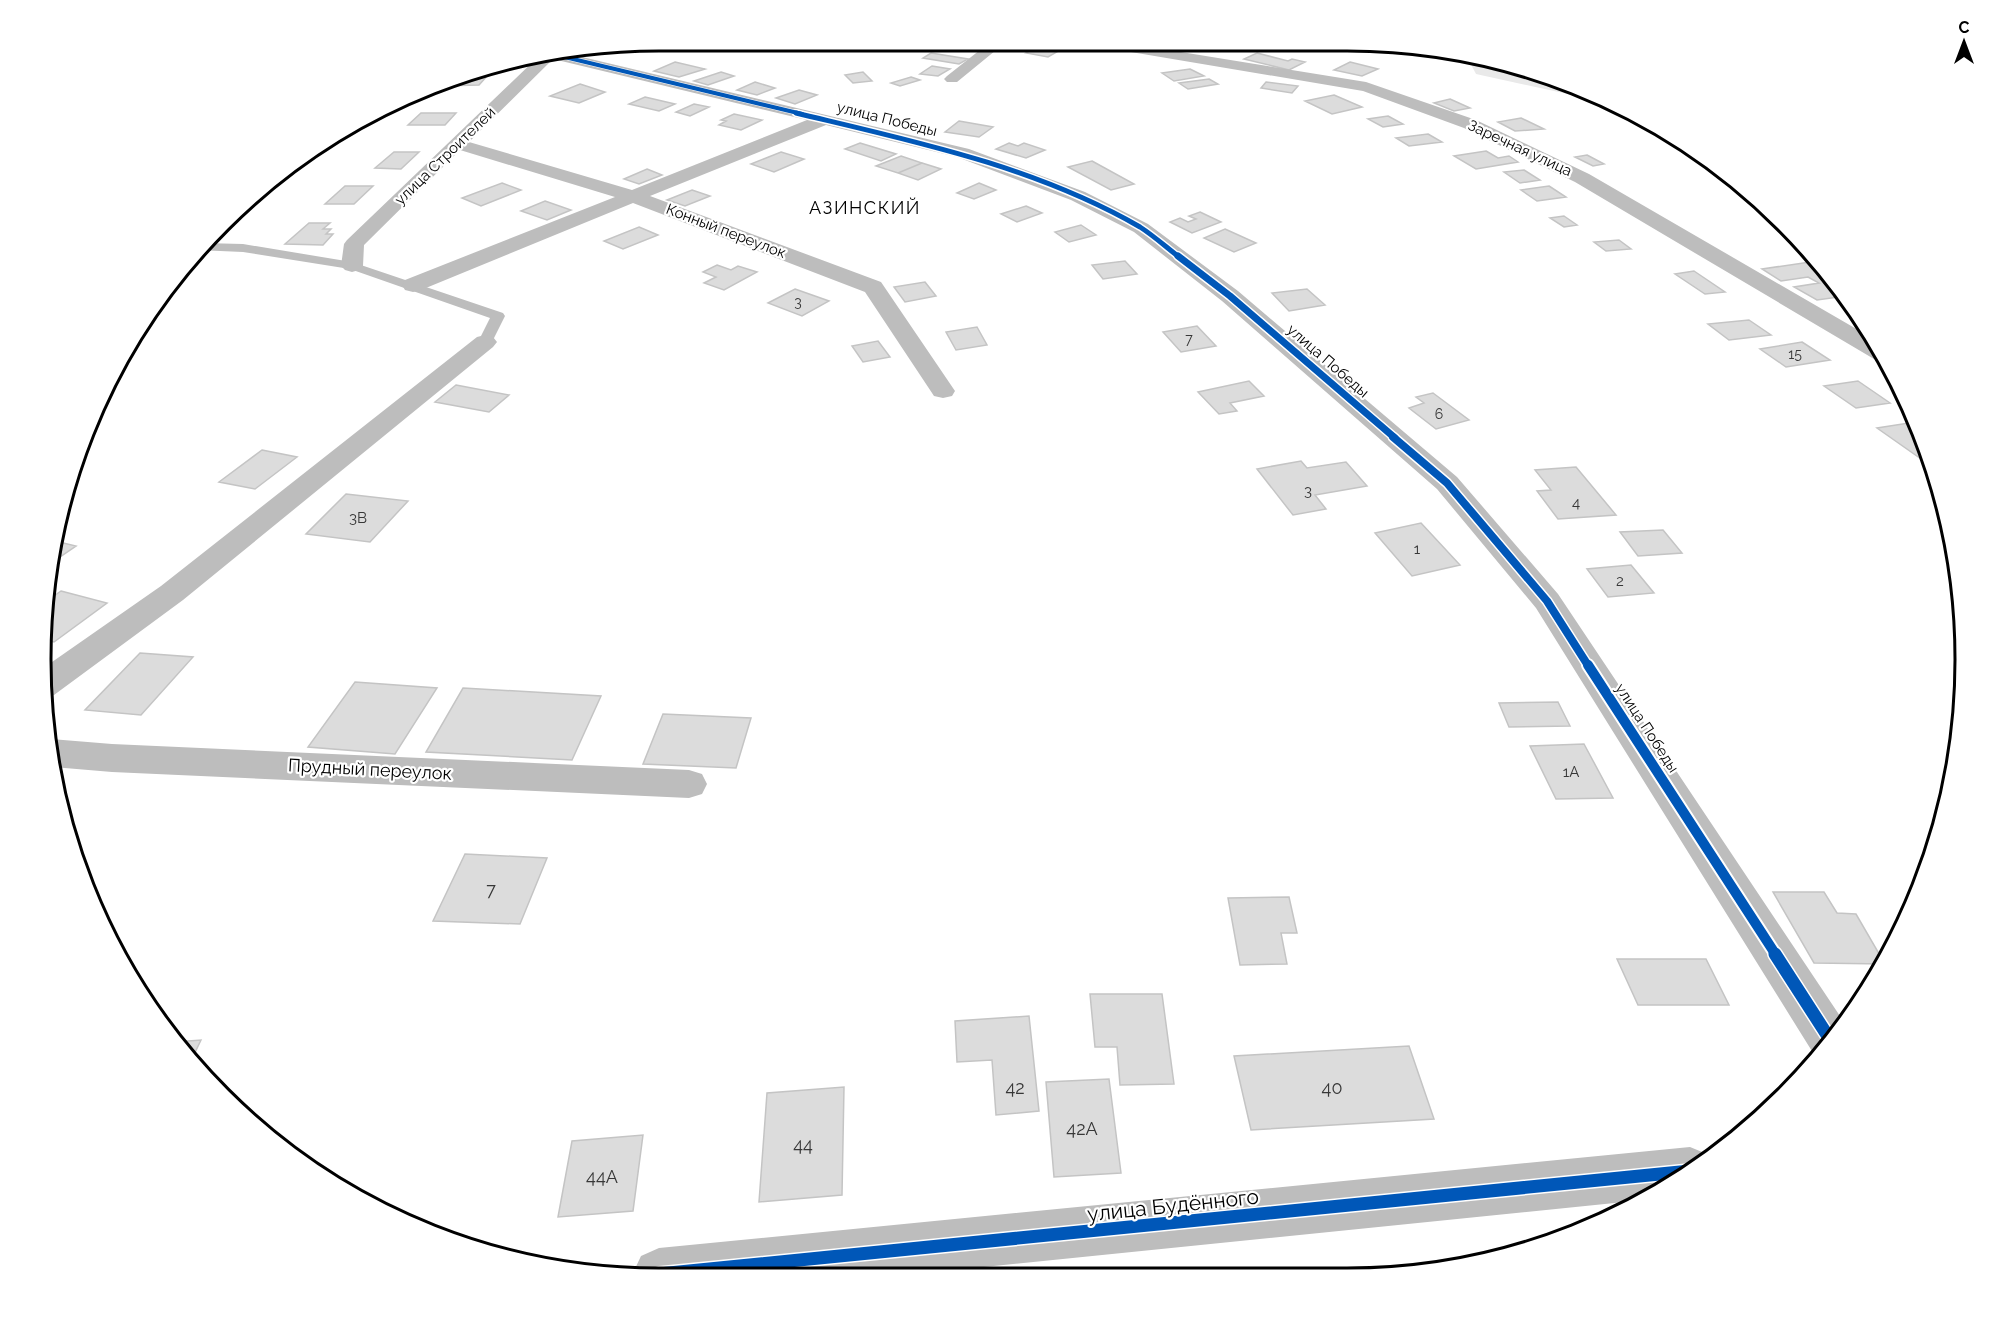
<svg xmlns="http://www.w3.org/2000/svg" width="2006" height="1319" viewBox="0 0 2006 1319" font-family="Raleway,sans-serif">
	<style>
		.green { fill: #e9e9e9 }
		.building { fill: #dcdcdc; stroke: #c4c4c4; stroke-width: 1.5 }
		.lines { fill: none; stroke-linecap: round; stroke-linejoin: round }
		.lane { fill: #bdbdbd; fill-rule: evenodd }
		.street { fill: #bdbdbd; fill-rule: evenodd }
		.cycleway-far5-casing { stroke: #fff; stroke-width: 5 }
		.cycleway-far4-casing { stroke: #fff; stroke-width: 8 }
		.cycleway-far3-casing { stroke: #fff; stroke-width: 10 }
		.cycleway-far2-casing { stroke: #fff; stroke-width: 11 }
		.cycleway-far1-casing { stroke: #fff; stroke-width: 14 }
		.cycleway-casing { stroke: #fff; stroke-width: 16 }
		.cycleway-far5 { stroke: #0057b8; stroke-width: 4 }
		.cycleway-far4 { stroke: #0057b8; stroke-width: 5 }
		.cycleway-far3 { stroke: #0057b8; stroke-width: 7 }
		.cycleway-far2 { stroke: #0057b8; stroke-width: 8 }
		.cycleway-far1 { stroke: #0057b8; stroke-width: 10 }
		.cycleway { stroke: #0057b8; stroke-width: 13 }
		.labels { text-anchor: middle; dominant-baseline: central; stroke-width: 4.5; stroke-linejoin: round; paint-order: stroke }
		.far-number-label { font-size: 14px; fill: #373737 }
		.far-street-label { font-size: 15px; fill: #000; stroke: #fff }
		.number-label { font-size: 15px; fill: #373737 }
		.far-quarter-label { font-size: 18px; letter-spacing: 1.5px; fill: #000; stroke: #fff }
		.street-label { font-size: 18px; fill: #000; stroke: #fff }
		.near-number-label { font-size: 18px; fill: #373737 }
		.near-street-label { font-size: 21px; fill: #000; stroke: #fff }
		.rim { fill: none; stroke: #000; stroke-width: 3 }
	</style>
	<rect width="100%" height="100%" fill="#fff"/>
	<path class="green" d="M1466,55L1545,73L1623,106L1476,74Z"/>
	<path class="building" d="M580,46H621L593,53Z
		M1038,46H1044L1062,49L1048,57L1026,53Z
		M931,53L968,59L959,64L923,58Z
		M1257,53L1288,61L1292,59L1305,62L1289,70L1244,59Z
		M675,62L705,69L679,77L654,71Z
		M1350,62L1378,69L1362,76L1334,70Z
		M932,66L950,69L938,76L920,74Z
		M1190,69L1204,76L1174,81L1162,73Z
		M721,72L734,76L708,85L694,81Z
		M863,72L872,81L853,83L845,75Z
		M488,75L479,85L438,86L456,76Z
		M911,77L920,80L900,86L891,83Z
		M1209,79L1218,84L1188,89L1179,83Z
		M755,82L775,88L757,95L737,90Z
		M1266,82L1298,86L1292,93L1261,88Z
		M580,84L605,92L579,103L550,96Z
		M799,90L817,95L795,104L776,98Z
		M1334,95L1362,107L1332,114L1305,101Z
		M645,97L675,104L659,111L629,104Z
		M1450,99L1470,108L1454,111L1434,103Z
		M694,104L709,107L690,116L676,112Z
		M421,113H456L445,125H408Z
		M734,114L762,120L741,130L719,125L726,121L721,120Z
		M1388,116L1403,124L1383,127L1368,119Z
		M1521,118L1544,129L1515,131L1498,122Z
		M959,121L993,127L979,137L945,132Z
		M1428,134L1442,142L1409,146L1396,138Z
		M860,143L896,154L881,161L845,149Z
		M1009,143L1018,146L1024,143L1045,150L1026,158L996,149Z
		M1486,151L1498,158L1509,156L1518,162L1476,169L1454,156Z
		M394,152H419L401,169L375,168Z
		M781,152L804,159L774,172L751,164Z
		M1587,155L1604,164L1593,166L1575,157Z
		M901,156L922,163L898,173L876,166Z
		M1092,161L1134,184L1111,190L1068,167Z
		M922,163L941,169L918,180L898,173Z
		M647,169L662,175L639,184L624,179Z
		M1524,170L1540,180L1520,183L1504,172Z
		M502,183L521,190L481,206L462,198Z
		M979,183L996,190L974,199L957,193Z
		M345,186H373L354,204H325Z
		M1549,186L1566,197L1537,201L1521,190Z
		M692,190L710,196L685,206L667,200Z
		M545,201L571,210L547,220L521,211Z
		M1026,206L1042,213L1017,222L1001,214Z
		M1200,212L1221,222L1192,233L1170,222L1180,218L1188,222L1196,219L1189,216Z
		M1564,216L1577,225L1564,227L1550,218Z
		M309,223H330L323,229H331L326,234H333L323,245L285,244Z
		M1081,225L1096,235L1069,242L1055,232Z
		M639,227L658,235L623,249L604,241Z
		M1225,229L1256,243L1234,252L1204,238Z
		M1619,240L1631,249L1606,251L1594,242Z
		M1125,261L1137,274L1103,279L1092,265Z
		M1810,262L1828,273L1846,296L1817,300L1794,287L1819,283L1808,277L1781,281L1762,269Z
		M717,265L731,270L738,266L757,272L724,290L704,283L716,277L703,272Z
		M1694,271L1725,292L1705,294L1675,274Z
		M925,282L936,296L905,302L894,287Z
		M795,289L829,301L802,316L768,303Z
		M1307,289L1325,305L1289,311L1272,293Z
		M1749,320L1771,335L1729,340L1708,324Z
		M1197,326L1216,346L1181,352L1163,332Z
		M977,327L987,345L956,350L946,332Z
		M878,341L890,357L863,362L852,346Z
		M1802,342L1830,360L1786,367L1760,349Z
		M1249,381L1264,396L1230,403L1237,411L1219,414L1198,392Z
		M1858,381L1890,403L1856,408L1824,386Z
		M456,385L509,395L489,412L435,402Z
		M1433,393L1469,420L1436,429L1409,408L1424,403L1416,397Z
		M1915,422L1930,460L1924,461L1877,428Z
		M262,450L297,457L255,489L219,482Z
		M1301,461L1307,468L1346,462L1367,486L1315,495L1326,509L1293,515L1257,469Z
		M1576,467L1616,515L1558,519L1537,491L1551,490L1535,470Z
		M346,494L408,501L370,542L306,534Z
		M1421,523L1460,565L1412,576L1375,533Z
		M1663,530L1682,553L1638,556L1620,532Z
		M55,541L76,546L51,563Z
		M1631,565L1654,593L1608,597L1587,569Z
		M61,591L107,603L54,642L42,639V619L44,603Z
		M140,653L193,657L141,715L85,710Z
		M355,682L437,688L395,754L308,747Z
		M463,688L601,696L572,760L426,752Z
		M1558,702L1570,726L1509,727L1499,703Z
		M663,714L751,718L736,768L643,764Z
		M1584,744L1613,798L1556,799L1530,746Z
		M465,854L547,858L520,924L433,921Z
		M1773,892H1824L1837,913L1856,914L1885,964L1814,963Z
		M1289,897L1297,933H1281L1287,964L1240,965L1228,898Z
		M1617,959H1706L1729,1005H1638Z
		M1090,994H1162L1174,1084L1120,1085L1117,1047H1095Z
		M1029,1016L1039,1111L996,1115L992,1060L957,1062L955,1021Z
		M201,1040L190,1063L175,1042Z
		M1409,1046L1434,1119L1251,1130L1234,1056Z
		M1109,1079L1121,1173L1054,1177L1046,1082Z
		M844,1087L842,1195L759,1202L767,1093Z
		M643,1135L633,1211L558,1217L572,1141Z"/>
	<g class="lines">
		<path class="lane" d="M203,243L243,244L352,262L503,313L505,316L492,342L485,346L478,342L490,318L350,269L243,252L197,250Z"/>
		<path class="street" d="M985,46H1001L957,82H947L944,79L947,76Z
			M1112,46H1144L1366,82L1476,120L1589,174L1872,338L1886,360L1874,359L1575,182L1464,128L1363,91L1119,50Z
			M557,51L969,149L1085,192L1148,224L1238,291L1457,477L1558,594L1844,1022L1819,1058L1815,1056L1536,608L1437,489L1222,301L1134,232L1071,200L957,157L826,125L650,196L881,282L955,391L952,396L943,398L934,396L865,292L633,203L421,290L413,292L405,290L402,285L405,280L615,197L460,150L364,245L363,266L359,270L352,272L345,270L341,266L344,244L347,240L540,55ZM553,59L807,120L632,190L469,142Z
			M485,335L493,337L497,342L493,347L183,600L54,695L42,698V669L161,586L477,337Z
			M51,739L112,744L689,770L702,774L707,784L702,794L689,798L112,772L53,767L48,740Z
			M1690,1147L1707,1154L1709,1159L1644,1200L906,1275L633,1273L641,1256L659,1248Z"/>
		<g class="cycleway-far5-casing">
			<path id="cycleway-far5" d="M548,53L802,114"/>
		</g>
		<g class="cycleway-far4-casing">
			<path id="cycleway-far4" d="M796,113C913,141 1034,166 1140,227C1154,236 1166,247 1179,257"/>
		</g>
		<g class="cycleway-far3-casing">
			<path id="cycleway-far3" d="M1178,256L1230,296L1395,438"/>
		</g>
		<g class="cycleway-far2-casing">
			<path id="cycleway-far2" d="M1393,437L1447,483L1547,601L1589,667"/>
		</g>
		<g class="cycleway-far1-casing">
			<path id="cycleway-far1" d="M1588,665L1776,955"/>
		</g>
		<g class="cycleway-casing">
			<path id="cycleway" d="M1775,954L1831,1041
				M659,1274L1690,1171"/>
		</g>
		<use href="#cycleway-far5" class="cycleway-far5"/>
		<use href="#cycleway-far4" class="cycleway-far4"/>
		<use href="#cycleway-far3" class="cycleway-far3"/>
		<use href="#cycleway-far2" class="cycleway-far2"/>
		<use href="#cycleway-far1" class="cycleway-far1"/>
		<use href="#cycleway" class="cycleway"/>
	</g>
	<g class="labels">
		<g class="far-number-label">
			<text x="798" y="302">3</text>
			<text x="1189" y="339">7</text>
			<text x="1795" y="354">15</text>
			<text x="1439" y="414">6</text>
		</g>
		<g class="far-street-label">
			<text transform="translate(887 119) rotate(14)">улица Победы</text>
			<text transform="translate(1520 148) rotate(25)">Заречная улица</text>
			<text transform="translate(445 156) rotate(-44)">улица Строителей</text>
			<text transform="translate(726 231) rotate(21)">Конный переулок</text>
			<text transform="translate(1328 361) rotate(41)">улица Победы</text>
			<text transform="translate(1647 728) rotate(57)">улица Победы</text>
		</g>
		<g class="number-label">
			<text x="1308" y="491">3</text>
			<text x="1576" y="503">4</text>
			<text x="358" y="518">3В</text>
			<text x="1417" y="549">1</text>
			<text x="1620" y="581">2</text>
			<text x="1571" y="772">1А</text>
		</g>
		<g class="far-quarter-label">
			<text x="865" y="207">АЗИНСКИЙ</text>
		</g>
		<g class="street-label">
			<text transform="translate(370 769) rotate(3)">Прудный переулок</text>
		</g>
		<g class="near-number-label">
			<text x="491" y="889">7</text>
			<text x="1015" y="1087">42</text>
			<text x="1332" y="1087">40</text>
			<text x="1082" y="1128">42А</text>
			<text x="803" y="1144">44</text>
			<text x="602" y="1176">44А</text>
		</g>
		<g class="near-street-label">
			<text transform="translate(1173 1205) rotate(-6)">улица Будённого</text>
		</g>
	</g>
	<path d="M0 0H2006V1319H0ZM659 51H1347A608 608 0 0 1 1955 659V660A608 608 0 0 1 1347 1268H659A608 608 0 0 1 51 660V659A608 608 0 0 1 659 51Z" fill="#fff" fill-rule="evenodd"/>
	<path class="rim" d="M659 51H1347A608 608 0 0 1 1955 659V660A608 608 0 0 1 1347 1268H659A608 608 0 0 1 51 660V659A608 608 0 0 1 659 51Z"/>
	<g transform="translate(1964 42)" stroke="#ffffff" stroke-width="4.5" paint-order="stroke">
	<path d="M0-4.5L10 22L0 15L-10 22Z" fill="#000000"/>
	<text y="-9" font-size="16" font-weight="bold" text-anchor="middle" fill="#000000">С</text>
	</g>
</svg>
